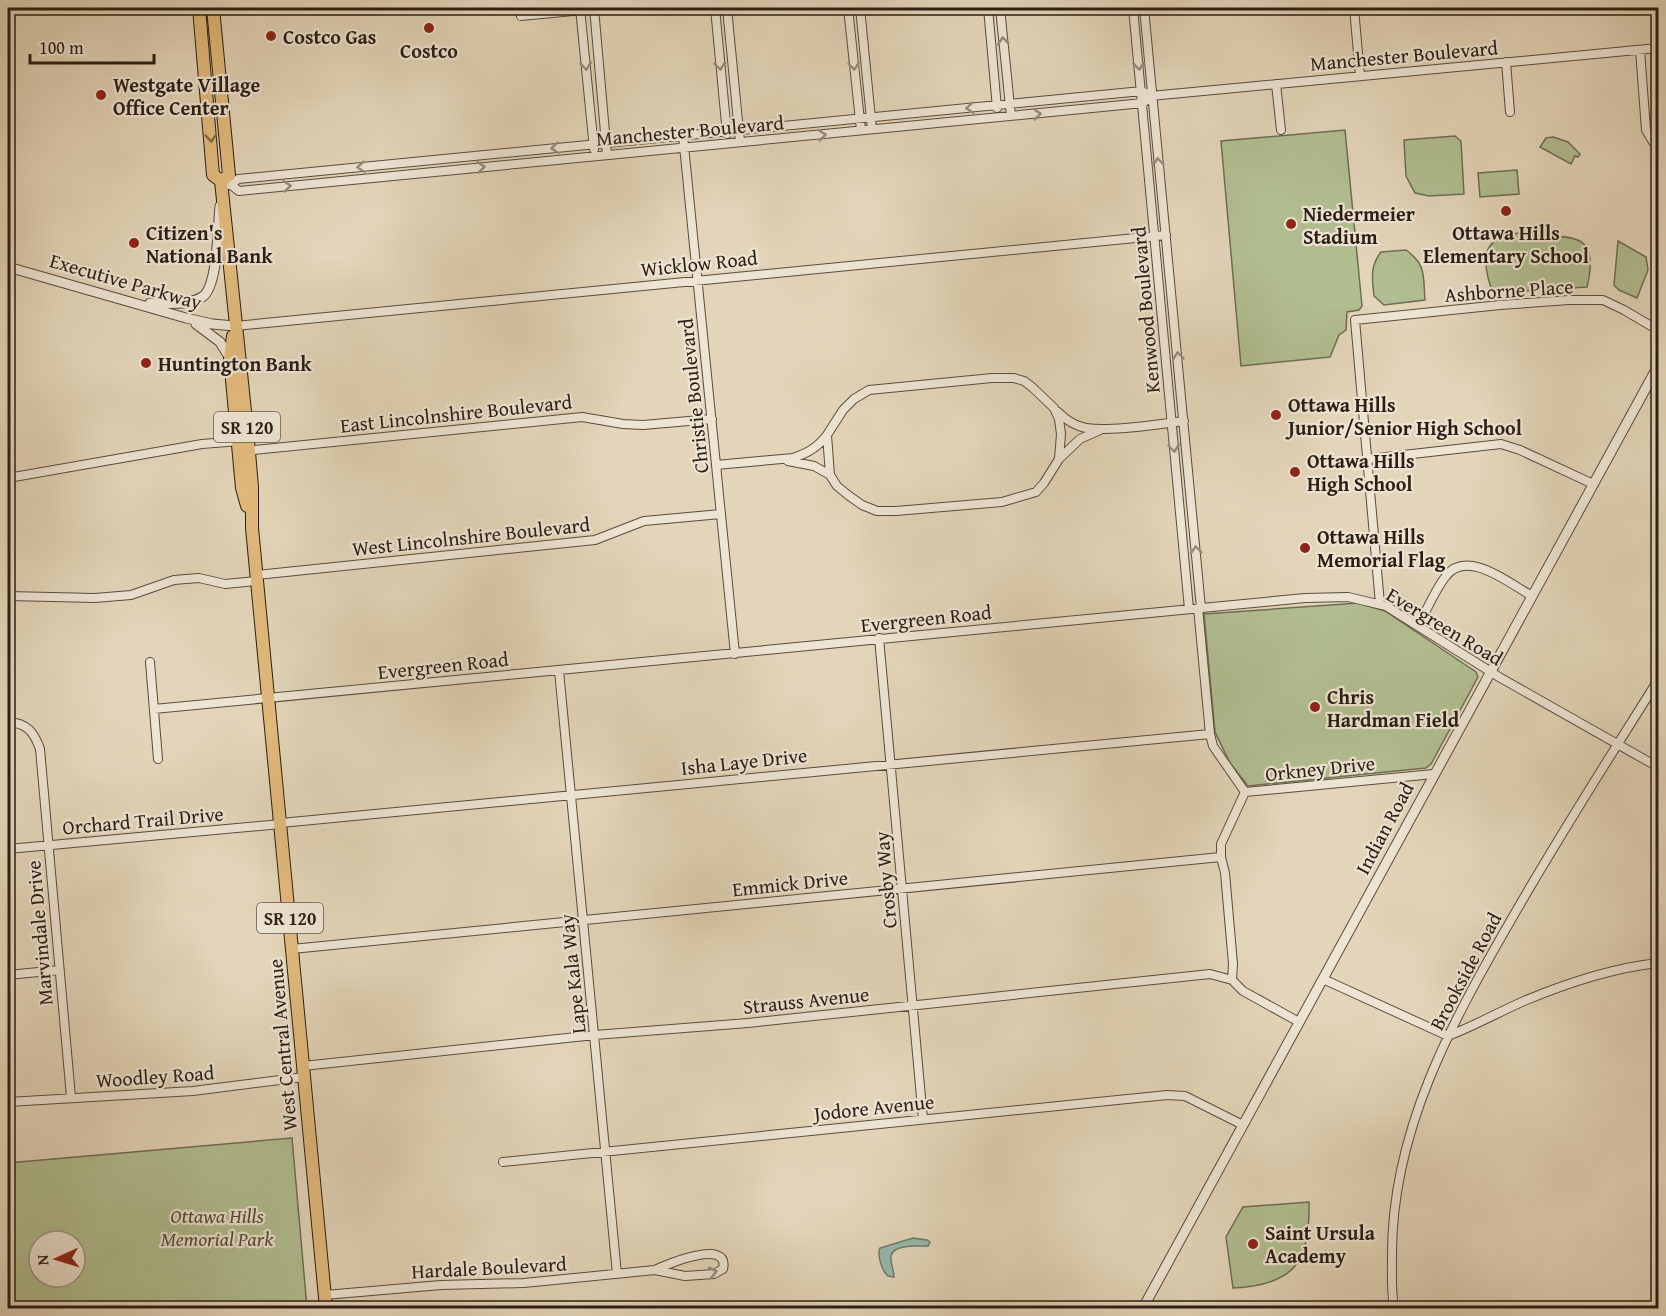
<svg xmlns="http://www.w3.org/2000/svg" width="1666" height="1316" viewBox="0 0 1666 1316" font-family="'Gentium Book Plus',serif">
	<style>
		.green { fill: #b1be91; stroke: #6e6e53; stroke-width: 1.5; fill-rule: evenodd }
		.water { fill: #96b9ab; stroke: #6b7b6f; stroke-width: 1.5 }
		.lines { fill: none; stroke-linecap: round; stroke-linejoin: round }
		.minor-casing { stroke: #594c3e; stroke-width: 10 }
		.tertiary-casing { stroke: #594c3e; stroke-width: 11 }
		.primary-casing { stroke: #2b1e15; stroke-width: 14 }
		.minor { stroke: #ede4d2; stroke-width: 8 }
		.tertiary { stroke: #ede4d2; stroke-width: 9 }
		.primary { stroke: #e2ba7c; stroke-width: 12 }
		.oneway { stroke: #968b7d }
		.oneway2 { stroke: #866c48 }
		.poi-dot { fill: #8f2418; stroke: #ede4d2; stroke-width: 2 }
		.labels { text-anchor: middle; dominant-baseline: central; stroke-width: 4.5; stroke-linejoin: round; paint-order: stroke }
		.shield { fill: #ede4d2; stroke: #65594e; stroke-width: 1.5 }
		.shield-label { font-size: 18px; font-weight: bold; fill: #2b1e15 }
		.poi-label { font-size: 20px; font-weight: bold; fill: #2b1e15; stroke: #ede4d2; text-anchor: start }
		.street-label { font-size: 20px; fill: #2b1e15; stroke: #ede4d2 }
		.park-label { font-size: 20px; font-style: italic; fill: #534e3a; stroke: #ede4d2 }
	</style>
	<rect width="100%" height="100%" fill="#e3d5b9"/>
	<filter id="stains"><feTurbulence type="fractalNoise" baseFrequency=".00333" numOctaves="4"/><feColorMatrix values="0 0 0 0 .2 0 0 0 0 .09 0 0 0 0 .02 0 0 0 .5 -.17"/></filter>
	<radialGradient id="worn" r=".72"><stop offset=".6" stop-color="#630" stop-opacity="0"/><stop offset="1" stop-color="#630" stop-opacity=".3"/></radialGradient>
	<path class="green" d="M1345,130L1362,306L1359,310L1347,312L1346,330L1339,335L1330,357L1241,366L1221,141Z
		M1455,136L1461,141L1464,194L1429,196L1415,193L1406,176L1404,140Z
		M1553,137L1568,142L1580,154L1578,157L1575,156L1571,164L1540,147L1546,138Z
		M1517,170L1519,194L1480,197L1478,173Z
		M1539,231L1540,237C1582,234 1598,241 1587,287L1493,293C1474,243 1492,234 1539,231Z
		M1618,241L1646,257L1648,270L1637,298L1619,290L1614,285Z
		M1406,250C1427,265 1423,277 1425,300L1384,305L1374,296C1372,278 1370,266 1381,252Z
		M1358,603L1385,611L1476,672L1478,677L1431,764L1426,768L1248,786L1230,763L1215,732L1204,614Z
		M292,1138L307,1308H8V1163ZM39,1241H75V1277H39Z
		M1309,1202C1310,1261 1296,1285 1233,1288L1226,1237L1243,1207Z"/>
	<path class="water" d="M913,1238L927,1240L930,1242L928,1246C918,1246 893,1244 891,1256C890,1262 894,1270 894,1277L888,1276C882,1271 877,1256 880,1248Z"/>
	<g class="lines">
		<g class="minor-casing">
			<path id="minor" d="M580,8L594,149
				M594,8L607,155
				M715,8L727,134
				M727,8L740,142
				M848,8L861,130
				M860,8L872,129
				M988,8L997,108
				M1000,8L1011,116
				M1133,8L1189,609
				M1144,8L1201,608
				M1354,8L1360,76
				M521,16L594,9
				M1640,50L1646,130L1658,150
				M1506,62L1510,112
				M1276,84L1281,130
				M683,136L735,654
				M226,185H231L239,191L1143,103L1152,96
				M231,185L238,179L1142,91L1152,96L1161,95L1658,48
				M235,326L1166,235
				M992,378H1014L1024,381L1032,387L1054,408L1059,419L1061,434L1059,459L1044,483L1036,492L1002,502L896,511H877L862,505L848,495L837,486L830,475L827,435L843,410L854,399L869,390Z
				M1058,412C1066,420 1075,426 1086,428C1110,432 1159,424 1184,421
				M245,451L582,417L623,424L643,425L712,419
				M1059,459L1080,439L1100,430
				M1368,459L1501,444L1520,450L1593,484
				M788,461L814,466L830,475
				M716,465L793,458C808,453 818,447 827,435
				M8,478L202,444L240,441
				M257,575L595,540L644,521L721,514
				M8,596L95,598L131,595L174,580L186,579L199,578L225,584L257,581
				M1380,604L1355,320L1500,305L1569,300H1603L1624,310L1658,330
				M1198,608L1210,734L1213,746L1245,792
				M1419,625C1427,609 1435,590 1446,576C1467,548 1510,584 1532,596
				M879,638L923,1119
				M150,662L158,759
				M559,671L617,1274
				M154,709L1305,598L1348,597L1386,606L1499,677L1658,767
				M8,722C27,723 34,732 40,749L71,1097
				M1245,792L1434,774
				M281,823L1210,734
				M8,849L281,824
				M292,949L1221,857
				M8,975L59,970
				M1323,979L1448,1036C1474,1026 1499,1012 1524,1001C1567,983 1612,968 1658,963
				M1232,980L1233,964L1225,873L1221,857V844L1245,792
				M303,1066L595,1035L748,1023L1210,974L1232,980L1243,991L1299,1022
				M8,1102L193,1091L304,1077
				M503,1162L1167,1095L1185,1096L1243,1125
				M325,1295L441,1285L524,1283L655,1270L685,1276L714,1274L723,1269C730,1238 667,1264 655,1270
				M1394,1308C1391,1290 1392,1273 1392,1254C1392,1131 1451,1024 1511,920C1557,839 1608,760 1658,680"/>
		</g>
		<g class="tertiary-casing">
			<path id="tertiary" d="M8,267L186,318L212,324L235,326
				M150,303C166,303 188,306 202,297C218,288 218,225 220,206
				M196,324L220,342L230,358
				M1143,1308L1658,366"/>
		</g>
		<g class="primary-casing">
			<path id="primary" d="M199,8L213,175L221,181L248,440L252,487V528L326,1308
				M213,8L229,175L221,181
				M233,336L230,358L242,488L247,506"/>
		</g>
		<use href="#minor" class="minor"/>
		<use href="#tertiary" class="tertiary"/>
		<use href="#primary" class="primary"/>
	</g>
	<defs><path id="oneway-chevron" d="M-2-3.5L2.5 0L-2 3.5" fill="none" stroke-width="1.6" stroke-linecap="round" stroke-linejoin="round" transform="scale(1.5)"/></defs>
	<g class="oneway">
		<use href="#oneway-chevron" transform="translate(1003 41) rotate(-96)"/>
		<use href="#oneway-chevron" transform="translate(586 66) rotate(84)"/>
		<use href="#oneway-chevron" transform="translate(720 66) rotate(84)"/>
		<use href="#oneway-chevron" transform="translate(854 66) rotate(84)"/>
		<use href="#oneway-chevron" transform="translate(1139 66) rotate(84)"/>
		<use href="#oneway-chevron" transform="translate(970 108) rotate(175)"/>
		<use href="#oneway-chevron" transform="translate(1037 114) rotate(-6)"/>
		<use href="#oneway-chevron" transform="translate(822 135) rotate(-6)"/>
		<use href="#oneway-chevron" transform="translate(555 148) rotate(175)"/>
		<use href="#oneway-chevron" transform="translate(1158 162) rotate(-95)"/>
		<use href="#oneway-chevron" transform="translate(361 167) rotate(175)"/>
		<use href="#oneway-chevron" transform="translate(481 167) rotate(-6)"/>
		<use href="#oneway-chevron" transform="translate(287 186) rotate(-6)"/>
		<use href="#oneway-chevron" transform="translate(1178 356) rotate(-95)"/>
		<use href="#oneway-chevron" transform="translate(1174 448) rotate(85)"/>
		<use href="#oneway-chevron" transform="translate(1196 550) rotate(-95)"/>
		<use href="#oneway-chevron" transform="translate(713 1272) rotate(-14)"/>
	</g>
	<use class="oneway2" href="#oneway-chevron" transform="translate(211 138) rotate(86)"/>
	<g class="poi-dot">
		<circle cx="429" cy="28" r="6"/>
		<circle cx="271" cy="36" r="6"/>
		<circle cx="101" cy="95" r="6"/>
		<circle cx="1506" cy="211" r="6"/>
		<circle cx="1291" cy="224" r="6"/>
		<circle cx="134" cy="243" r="6"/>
		<circle cx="146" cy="363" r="6"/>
		<circle cx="1276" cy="415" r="6"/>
		<circle cx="1295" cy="472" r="6"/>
		<circle cx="1305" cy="548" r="6"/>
		<circle cx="1315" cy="707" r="6"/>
		<circle cx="1253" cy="1244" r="6"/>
	</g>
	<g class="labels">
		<g class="shield">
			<rect x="214" y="412" width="66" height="30" rx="4.5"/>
			<rect x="257" y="903" width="66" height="30" rx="4.5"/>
		</g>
		<g class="shield-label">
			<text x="247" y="427">SR 120</text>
			<text x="290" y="918">SR 120</text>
		</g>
		<g class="poi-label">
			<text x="283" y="36">Costco Gas</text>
			<text x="429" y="50" text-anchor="middle">Costco</text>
			<text x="113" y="84">Westgate Village<tspan x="113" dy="23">Office Center</tspan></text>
			<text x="1303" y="213">Niedermeier<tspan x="1303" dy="23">Stadium</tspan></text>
			<text x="146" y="232">Citizen's<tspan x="146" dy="23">National Bank</tspan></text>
			<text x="1506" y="232" text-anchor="middle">Ottawa Hills<tspan x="1506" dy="23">Elementary School</tspan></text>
			<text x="158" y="363">Huntington Bank</text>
			<text x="1288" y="404">Ottawa Hills<tspan x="1288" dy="23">Junior/Senior High School</tspan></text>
			<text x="1307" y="460">Ottawa Hills<tspan x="1307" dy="23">High School</tspan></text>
			<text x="1317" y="536">Ottawa Hills<tspan x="1317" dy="23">Memorial Flag</tspan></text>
			<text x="1327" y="696">Chris<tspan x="1327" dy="23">Hardman Field</tspan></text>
			<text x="1265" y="1232">Saint Ursula<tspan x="1265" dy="23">Academy</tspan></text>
		</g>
		<g class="street-label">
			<text transform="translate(1404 55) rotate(-5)">Manchester Boulevard</text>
			<text transform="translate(690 130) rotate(-5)">Manchester Boulevard</text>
			<text transform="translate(699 263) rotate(-6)">Wicklow Road</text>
			<text transform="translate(126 281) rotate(16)">Executive Parkway</text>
			<text transform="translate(1509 290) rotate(-4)">Ashborne Place</text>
			<text transform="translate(1145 310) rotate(-95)">Kenwood Boulevard</text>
			<text transform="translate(693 396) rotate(-96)">Christie Boulevard</text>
			<text transform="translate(456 413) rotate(-6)">East Lincolnshire Boulevard</text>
			<text transform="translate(471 536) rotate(-6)">West Lincolnshire Boulevard</text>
			<text transform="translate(926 618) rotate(-6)">Evergreen Road</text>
			<text transform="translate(1445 626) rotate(31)">Evergreen Road</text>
			<text transform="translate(443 665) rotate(-6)">Evergreen Road</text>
			<text transform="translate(744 761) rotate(-6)">Isha Laye Drive</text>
			<text transform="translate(1320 768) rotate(-6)">Orkney Drive</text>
			<text transform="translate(143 820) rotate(-5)">Orchard Trail Drive</text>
			<text transform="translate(1384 828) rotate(-62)">Indian Road</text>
			<text transform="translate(885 880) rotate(-95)">Crosby Way</text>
			<text transform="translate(790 883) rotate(-6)">Emmick Drive</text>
			<text transform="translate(39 933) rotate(-95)">Marvindale Drive</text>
			<text transform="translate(1465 971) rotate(-62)">Brookside Road</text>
			<text transform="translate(572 974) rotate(-96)">Lape Kala Way</text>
			<text transform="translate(806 1000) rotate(-6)">Strauss Avenue</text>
			<text transform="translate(282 1045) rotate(-95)">West Central Avenue</text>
			<text transform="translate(155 1076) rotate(-4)">Woodley Road</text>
			<text transform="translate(874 1107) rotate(-6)">Jodore Avenue</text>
			<text transform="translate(489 1267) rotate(-3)">Hardale Boulevard</text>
		</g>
		<g class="park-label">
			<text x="217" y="1215">Ottawa Hills<tspan x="217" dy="23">Memorial Park</tspan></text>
		</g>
	</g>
	<rect width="1666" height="1316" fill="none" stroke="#e3d5b9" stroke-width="30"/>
	<rect x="9" y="9" width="1648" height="1298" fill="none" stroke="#2b1e15" stroke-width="3"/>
	<rect x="15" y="15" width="1636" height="1286" fill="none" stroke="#2b1e15" stroke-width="1.5"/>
	<g transform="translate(57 1259) rotate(266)"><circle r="28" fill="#ede4d2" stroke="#9f9586" stroke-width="1.5"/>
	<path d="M0-4.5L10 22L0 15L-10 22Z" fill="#8f2418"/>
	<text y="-9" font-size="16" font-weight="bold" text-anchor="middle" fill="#2b1e15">N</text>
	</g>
	<path d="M30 54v9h124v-9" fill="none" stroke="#2b1e15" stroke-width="3"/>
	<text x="39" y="54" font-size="18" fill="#2b1e15" stroke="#ede4d2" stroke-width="4.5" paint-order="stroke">100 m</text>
	<rect width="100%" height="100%" filter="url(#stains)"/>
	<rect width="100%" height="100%" fill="url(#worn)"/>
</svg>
